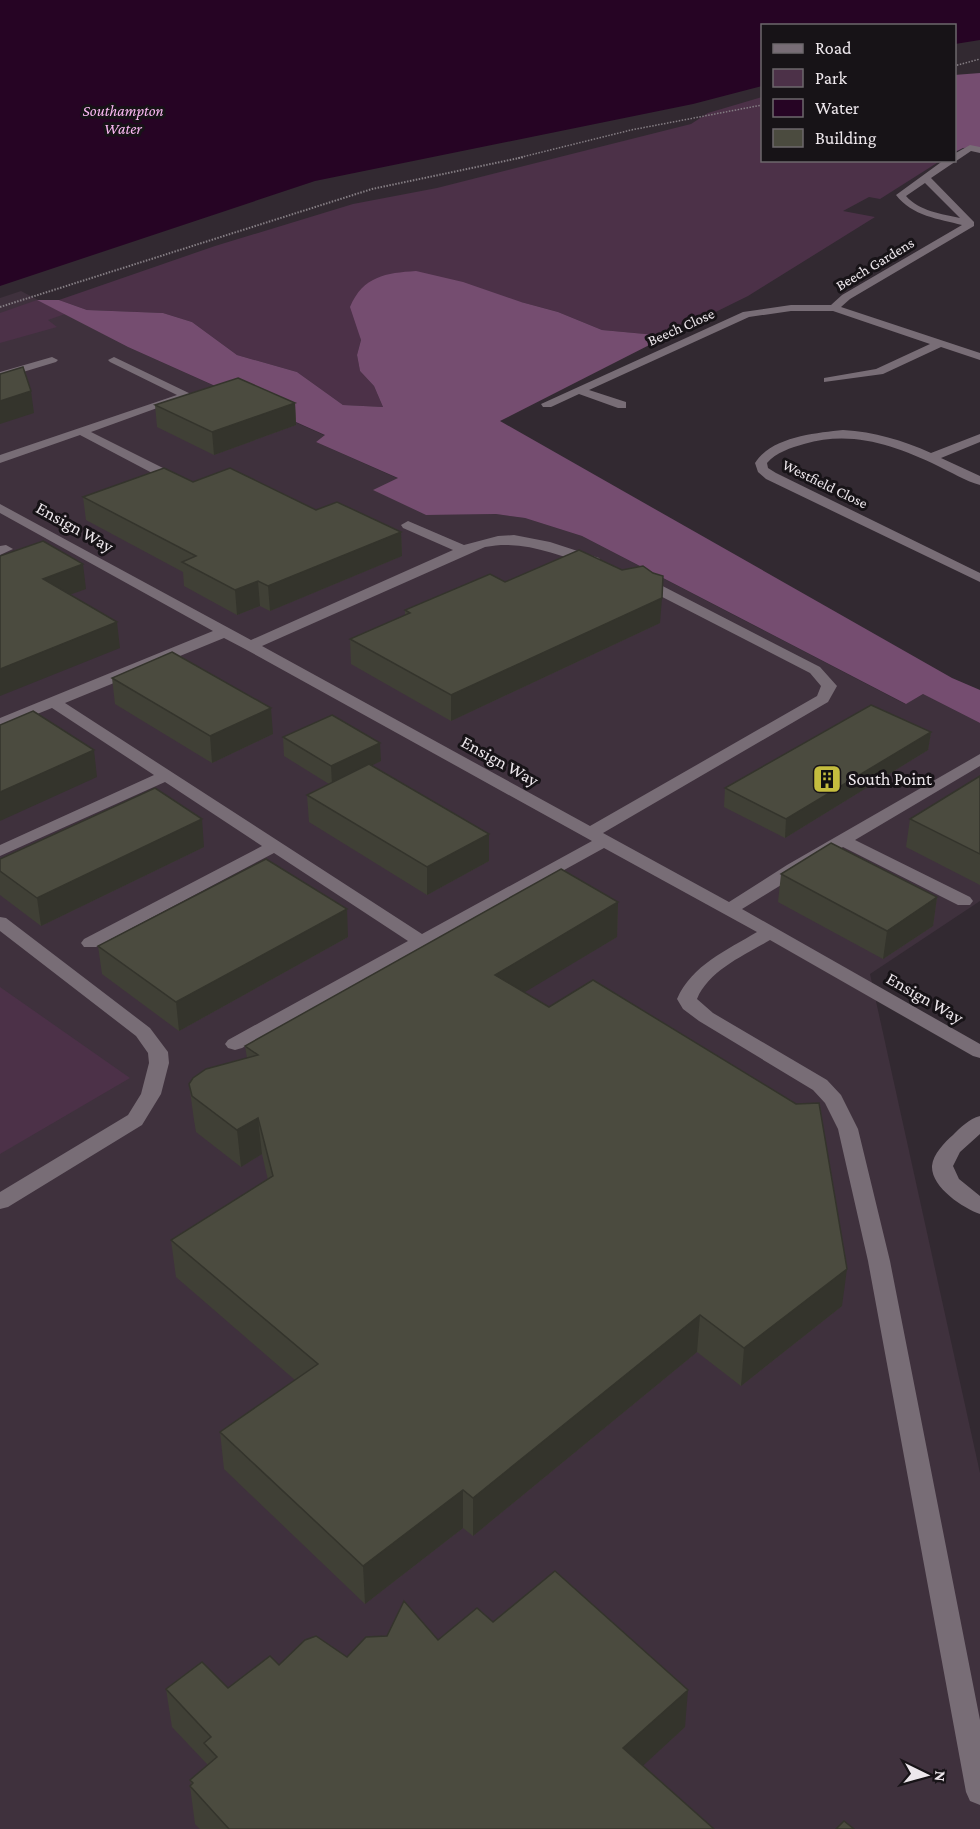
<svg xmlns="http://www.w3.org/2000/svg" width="980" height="1829" viewBox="0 0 980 1829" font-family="'Crimson Pro',serif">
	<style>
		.built { fill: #3f313d }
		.green { fill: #4c3148 }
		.forest { fill: #754d70 }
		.water { fill: #260424 }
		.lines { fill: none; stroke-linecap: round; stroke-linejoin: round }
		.path-far1 { stroke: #847d83; stroke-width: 1.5; stroke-dasharray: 1.5 1.5; stroke-linecap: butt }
		.path { stroke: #847d83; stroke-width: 2; stroke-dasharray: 1.5 1.5; stroke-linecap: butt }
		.minor { fill: #786d76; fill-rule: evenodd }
		.wall { fill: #404036 }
		.shaded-wall { fill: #34342c }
		.building { fill: #4b4b3f; stroke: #34342c; stroke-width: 1.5 }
		.labels { text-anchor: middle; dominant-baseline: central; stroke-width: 6; stroke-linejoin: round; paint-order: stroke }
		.far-street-label { font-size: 15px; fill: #ede7ec; stroke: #171317 }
		.far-water-label { font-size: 16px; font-style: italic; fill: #f8b7f0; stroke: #171317 }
		.street-label { font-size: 18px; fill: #ede7ec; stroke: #171317 }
		.poi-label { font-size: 18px; fill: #ede7ec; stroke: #171317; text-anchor: start }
	</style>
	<rect width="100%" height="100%" fill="#322931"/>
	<path class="built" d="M21,291L128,347L326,436L316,442L399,479L374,490L426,515L496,514L525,518L582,536L905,704L923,694L980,723V901L870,974L980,1473V1829H0V298Z"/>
	<path class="green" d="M762,97V160L940,161L880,199L869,197L843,211L875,217L748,296L667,336L602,330L558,312L521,302L357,324L361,340L357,355L360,371L374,386L383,407L343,405L297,372L237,355L192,322L163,313L87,310L59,300L215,246L353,204L437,188L691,124L708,113Z
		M37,300L65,314L48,320L57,327L0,343V313Z
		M0,987L130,1078L0,1154Z"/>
	<path class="forest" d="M980,73V147L963,148L955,152L954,75Z
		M416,271L463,282L521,302L558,312L602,330L667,336L500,421L952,678L980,690V723L923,694L906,704L582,536L525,518L496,514L426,515L373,490L398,478L316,442L325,435L128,347L37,300H59L87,310L163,313L192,322L237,355L297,372L343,405L383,407L374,386L360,371L357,355L361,340L350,307C363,276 386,273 416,271Z"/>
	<path class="water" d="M0,0H980V40L955,44L954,26H762V86L693,104L315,181L0,286Z"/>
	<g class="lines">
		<path class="path-far1" d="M954,66L980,59
			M518,158L631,130L762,105"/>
		<path class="path" d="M0,307L372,189L524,157"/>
		<path class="minor" d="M970,145L980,147V153L971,151L931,178L974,222V226L850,299L841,307L980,353V360L941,347L883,374L824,382V378L876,369L930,344L833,311H791L749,317L589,390L626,402V408H618L579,394L551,407H543L541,404L743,312L791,305H831L842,295L962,225C939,219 912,216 896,195L944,160H954V154ZM925,183L960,218C942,214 919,211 906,196Z
			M52,357L58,360L56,362L0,379V372Z
			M114,357L193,395L91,432L183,478L184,481L183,484H173L80,435L0,463V455L177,395L110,362L108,360Z
			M843,430C875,432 902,440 931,453L980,434V442L941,458L980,476V485C965,481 951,472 938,466C894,445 852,430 804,444C791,448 776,452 767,463L768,468L776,473L980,573V582L766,479L758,472L755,463C771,437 815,433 843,430Z
			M0,504L251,640L453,550L403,528L401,525L408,521L464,545L498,536L514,535L550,542L599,558L601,561L599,564L594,565C556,556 525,539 485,547L262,646L590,826L817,696L821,686L810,673L637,584L635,581L637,578H647L820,667L837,686L828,702L603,833L729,902L787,865L980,754V766L855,840L970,897L973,901L970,905H958L843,847L742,909L980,1044V1058L973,1056L770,940C745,955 709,970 697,999L713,1013L827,1080L841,1095L858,1129L890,1261L980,1720V1805L970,1801L966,1792L868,1261L838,1129L825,1103L813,1090L699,1021L683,1009L677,999C692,965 727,950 757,932L604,848L242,1048L235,1050L228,1048L225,1044L228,1040L408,941L274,853L96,947H84L81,943L84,939L262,846L165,782L0,856V845L154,775L52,708L0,729V718L213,631L0,513ZM224,638L245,649L592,841L422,934L65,703Z
			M6,545L13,549L0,555V546Z
			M0,917L6,918L150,1028L168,1052L169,1063L161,1094L142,1125L8,1207L0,1209V1192L128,1115L141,1094L149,1063L148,1053L136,1036L0,931Z
			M980,1116V1134L960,1152L953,1166L959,1179L980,1196V1214C963,1208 931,1187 932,1166C933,1154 945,1142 953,1135C961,1127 969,1119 980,1116Z"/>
	</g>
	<path class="wall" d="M295,403L296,425L214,455L157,427L155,405Z
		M193,482L316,510L401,532L402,556L270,611L260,606L237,615L184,586L183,572L86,520L83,497Z
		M505,582L660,623L451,721L351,664L350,639L405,616V610Z
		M112,678L273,734L212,763L115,704Z
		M931,732L928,750L785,838L724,807L725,788Z
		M283,737L381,761L372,765L489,861L427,895L309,822L307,795L329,784L284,756Z
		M980,776V885L906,847L910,819Z
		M204,847L41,926L0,895V859Z
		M781,874L937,897L933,926L883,959L778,902Z
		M618,902L617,937L524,992L842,1306L741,1386L697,1352L473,1536L463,1528L365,1604L224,1469L220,1432L295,1380L176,1277L171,1240L268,1180L262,1154L241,1167L196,1132L194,1120L189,1084L247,1058L245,1046Z
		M348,937L179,1031L102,974L98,946Z
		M493,1622L685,1727L643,1765L714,1829H200L195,1824L190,1786L191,1785L190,1780L207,1766V1764L172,1727L166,1689L228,1688L279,1665L347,1657L438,1640Z"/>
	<path class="shaded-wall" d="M31,391L34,413L0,424V401Z
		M295,403L296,425L214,455L212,432Z
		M401,532L402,556L270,611L268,586Z
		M83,564L86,589L47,603L43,579Z
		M258,581L260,606L237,615L235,590Z
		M662,598L660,623L451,721V695Z
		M117,622L120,648L0,696V669Z
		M271,708L273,734L212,763L210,736Z
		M931,732L928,750L785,838L786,819Z
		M380,743L381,761L332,785L331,766Z
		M94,750L97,777L0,821V792Z
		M202,819L204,847L41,926L37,898Z
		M489,834V861L427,895V867Z
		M937,897L933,926L883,959L887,931Z
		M618,902L617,937L495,1010V975Z
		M347,909L348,937L179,1031L176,1002Z
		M258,1118L262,1154L241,1167L237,1130Z
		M847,1269L842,1306L741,1386L744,1348Z
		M700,1315L697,1352L473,1536V1498Z
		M463,1490V1528L365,1604L363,1566Z
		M688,1690L685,1727L621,1786L623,1748Z"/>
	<path class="building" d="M23,367L31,391L0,401V374Z
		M238,378L295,403L212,432L155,405Z
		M164,468L193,482L230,468L316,510L337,502L401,532L268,586L258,581L235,590L182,562L196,556L83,497Z
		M43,541L83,564L43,579L117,622L0,669V556Z
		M579,550L622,570L643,566L653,573L663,576L662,598L451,695L350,639L410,613L405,610L490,574L505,582Z
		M172,652L271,708L210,736L112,678Z
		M871,705L931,732L786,819L725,788Z
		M33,711L94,750L0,792V725Z
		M332,715L380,743L331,766L283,737Z
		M369,764L489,834L427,867L307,795Z
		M980,776V854L910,819Z
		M155,788L202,819L37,898L0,871V859Z
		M831,843L937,897L887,931L781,874Z
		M266,859L347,909L176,1002L98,946Z
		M561,869L618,902L495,975L549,1007L593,980L796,1104L819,1103L847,1269L744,1348L700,1315L473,1498L463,1490L363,1566L220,1432L318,1364L171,1240L273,1176L258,1118L237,1130L192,1096L189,1084L193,1078L206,1069L258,1055L245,1046Z
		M555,1571L688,1690L623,1748L714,1829H229L190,1786L193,1783L190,1780L217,1757L204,1743L211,1737L166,1689L202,1662L228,1688L270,1656L279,1665L305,1640L316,1636L347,1657L366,1637L387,1636L404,1601L438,1640L477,1608L493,1622Z
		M844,1821L854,1829H836Z"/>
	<defs>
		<g id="building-square" transform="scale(1.5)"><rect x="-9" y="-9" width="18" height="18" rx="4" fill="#c4bd3e" stroke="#171317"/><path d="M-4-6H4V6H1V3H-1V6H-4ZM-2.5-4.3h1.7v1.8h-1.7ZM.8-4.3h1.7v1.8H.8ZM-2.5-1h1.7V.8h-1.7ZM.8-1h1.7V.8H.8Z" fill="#111"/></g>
	</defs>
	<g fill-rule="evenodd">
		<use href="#building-square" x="827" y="779"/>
	</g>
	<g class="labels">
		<g class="far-street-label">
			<text transform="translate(875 264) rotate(-31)">Beech Gardens</text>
			<text transform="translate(681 327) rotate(-24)">Beech Close</text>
			<text transform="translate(825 484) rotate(26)">Westfield Close</text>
		</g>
		<g class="far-water-label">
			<text x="123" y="110">Southampton<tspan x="123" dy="18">Water</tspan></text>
		</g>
		<g class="street-label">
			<text transform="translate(75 527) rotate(29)">Ensign Way</text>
			<text transform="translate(500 761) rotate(29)">Ensign Way</text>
			<text transform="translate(925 998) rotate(30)">Ensign Way</text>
		</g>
		<g class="poi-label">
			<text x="848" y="779">South Point</text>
		</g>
	</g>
	<rect x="761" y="24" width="195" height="138" fill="#171317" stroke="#6d686c" stroke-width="1.5"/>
	<rect x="773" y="44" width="30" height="9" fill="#786d76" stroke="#6d686c" stroke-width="1.5"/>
	<text x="815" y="54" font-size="18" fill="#ede7ec">Road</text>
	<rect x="773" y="69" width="30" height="18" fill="#4c3148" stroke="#6d686c" stroke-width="1.5"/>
	<text x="815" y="84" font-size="18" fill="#ede7ec">Park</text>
	<rect x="773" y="99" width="30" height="18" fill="#260424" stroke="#6d686c" stroke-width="1.5"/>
	<text x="815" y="114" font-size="18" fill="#ede7ec">Water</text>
	<rect x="773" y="129" width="30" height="18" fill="#4b4b3f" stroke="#6d686c" stroke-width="1.5"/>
	<text x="815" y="144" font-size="18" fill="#ede7ec">Building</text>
	<g transform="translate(926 1775) rotate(95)" stroke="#171317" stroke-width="4.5" paint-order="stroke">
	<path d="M0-4.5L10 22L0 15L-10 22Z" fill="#ede7ec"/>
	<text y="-9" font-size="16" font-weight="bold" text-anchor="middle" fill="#ede7ec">N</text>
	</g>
</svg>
